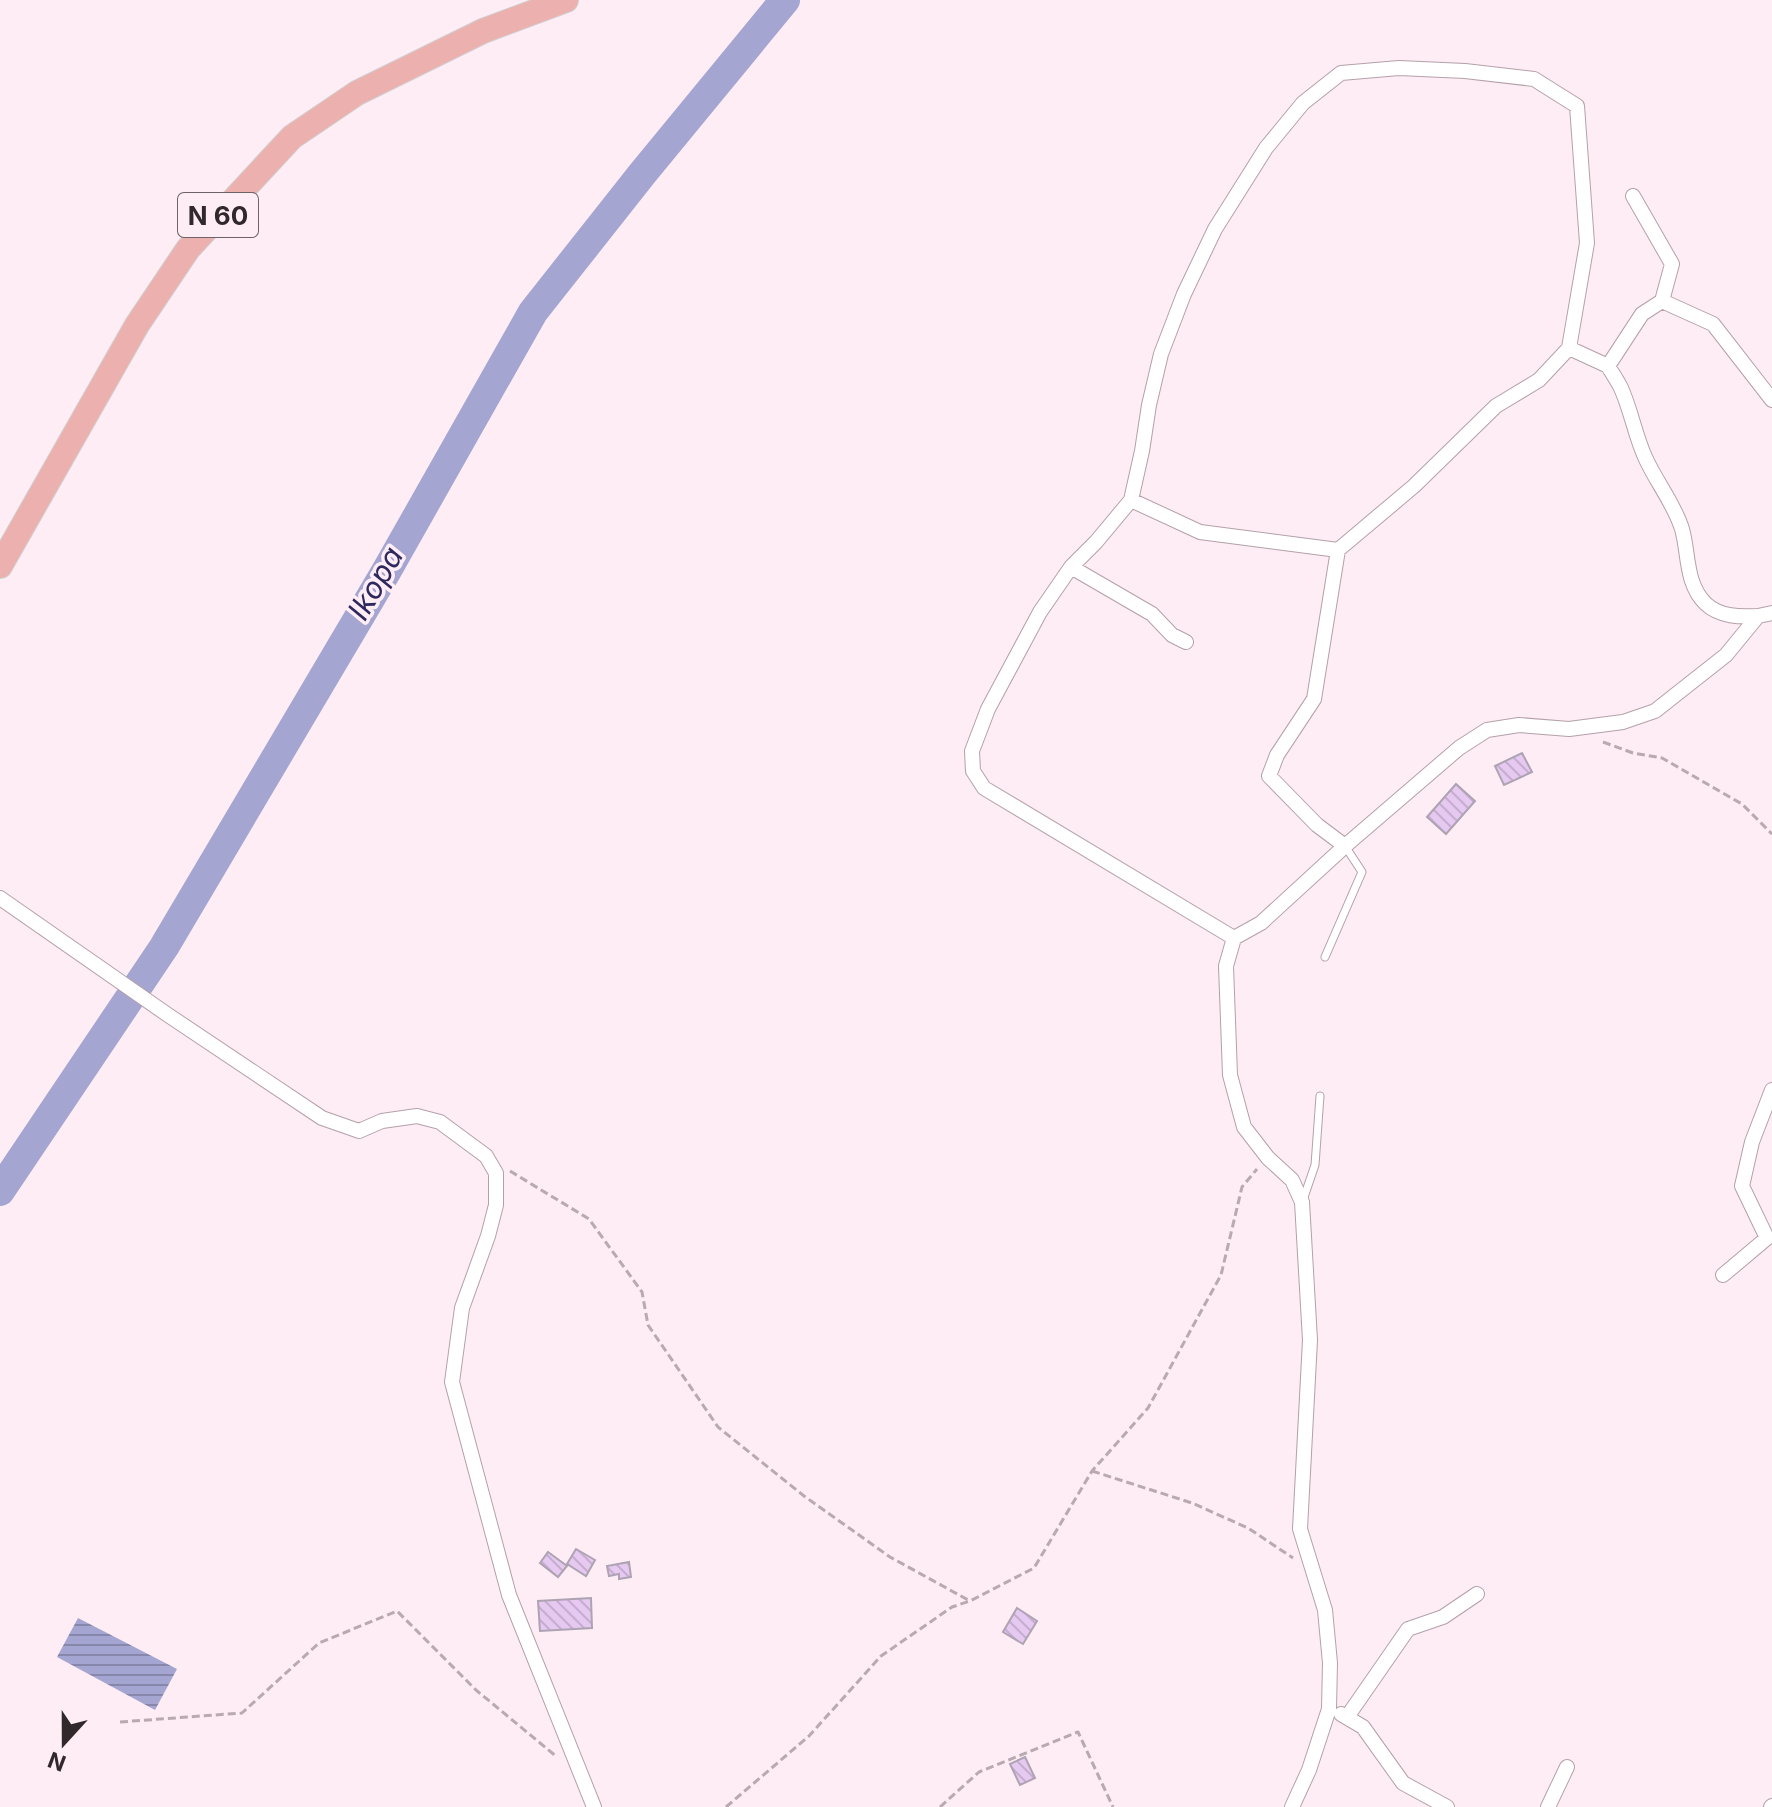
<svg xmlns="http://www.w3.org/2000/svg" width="1772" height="1807" viewBox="0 0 1772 1807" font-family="Inter,sans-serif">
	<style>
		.water { fill: url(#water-rules) }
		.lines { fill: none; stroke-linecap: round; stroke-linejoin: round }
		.river { stroke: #a4a6d1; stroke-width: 30 }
		.building { fill: url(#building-back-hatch); stroke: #aea3b3; stroke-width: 2 }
		.service-casing { stroke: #b4a0a9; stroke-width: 9 }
		.minor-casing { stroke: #b4a0a9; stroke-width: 16 }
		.primary-casing { stroke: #d1d0d0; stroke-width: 26 }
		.path { stroke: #b8aab0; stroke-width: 3; stroke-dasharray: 8 4; stroke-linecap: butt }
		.service { stroke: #fff; stroke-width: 7 }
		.minor { stroke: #fff; stroke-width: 14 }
		.primary { stroke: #ecb0af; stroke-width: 24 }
		.labels { text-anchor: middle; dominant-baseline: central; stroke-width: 7; stroke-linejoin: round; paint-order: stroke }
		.shield { fill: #feedf4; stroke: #6e6367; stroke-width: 2 }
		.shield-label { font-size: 26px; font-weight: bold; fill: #30282b }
		.water-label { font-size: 30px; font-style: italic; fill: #2d295e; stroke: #feedf4 }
	</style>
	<defs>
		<pattern id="water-rules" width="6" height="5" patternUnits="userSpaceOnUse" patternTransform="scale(2)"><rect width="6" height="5" fill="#a4a6d1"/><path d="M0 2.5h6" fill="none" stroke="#8687aa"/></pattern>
		<pattern id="building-back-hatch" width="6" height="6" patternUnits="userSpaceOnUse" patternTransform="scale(2)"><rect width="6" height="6" fill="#e6c9f1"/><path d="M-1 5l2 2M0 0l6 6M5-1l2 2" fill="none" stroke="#c6adcf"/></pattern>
	</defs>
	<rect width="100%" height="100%" fill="#feedf4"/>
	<path class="water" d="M78,1618L177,1669L155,1710L57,1657Z"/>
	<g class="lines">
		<path class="river" d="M0,1191L164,947L387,570L533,312L642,174L785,0"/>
	</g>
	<path class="building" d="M1522,753L1532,772L1504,785L1495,766Z
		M1456,784L1475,801L1446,834L1427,817Z
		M576,1549L595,1560L586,1576L567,1564Z
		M548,1552L567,1566L558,1577L540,1563Z
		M629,1562L631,1577L619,1579V1574L609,1576L607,1566Z
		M591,1598L592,1628L540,1631L538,1601Z
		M1017,1608L1037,1621L1023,1644L1003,1632Z
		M1025,1757L1035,1778L1020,1785L1010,1764Z"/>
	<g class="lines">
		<g class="service-casing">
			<path id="service" d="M1325,957L1362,872L1345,846
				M1303,1200L1315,1165L1320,1096"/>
		</g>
		<g class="minor-casing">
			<path id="minor" d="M1633,196L1672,264L1662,301L1713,324L1772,400
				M1608,366C1612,373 1617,380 1621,388C1631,410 1635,435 1645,457C1656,482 1674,503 1682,529C1689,553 1685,584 1706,604C1720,617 1740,617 1758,616
				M1131,500L1200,532L1338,550L1314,699L1277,755L1269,776L1317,825L1345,846
				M1338,550L1414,486L1496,406L1539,380L1569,348
				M1071,567L1152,614L1172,635L1186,642
				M0,898L168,1015L322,1118L359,1131L382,1121L417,1116L440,1122L486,1156L496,1173V1205L488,1236L462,1308L452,1382L509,1595L594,1807
				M1234,938L984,788L973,771L972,751L988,709L1040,612L1071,567L1096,542L1131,500L1142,451L1149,405L1161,354L1184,294L1215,229L1266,148L1303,103L1341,73L1399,68L1465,71L1534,79L1577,106L1587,243L1569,348L1608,366L1642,314L1662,301
				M1723,1275L1767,1238L1742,1186L1752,1142L1772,1090
				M1341,1714L1363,1727L1403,1783L1447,1807
				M1347,1717L1408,1629L1443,1617L1477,1594
				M1292,1807L1309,1770L1329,1709L1330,1663L1325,1610L1300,1529L1310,1340L1302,1202L1292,1180L1268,1158L1244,1127L1230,1075L1226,966L1234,938L1261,923L1345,846L1459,748L1487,730L1519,725L1569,729L1623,722L1655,711L1726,655L1758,616L1772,613
				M1548,1807L1567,1767
				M1771,1807L1772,1806"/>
		</g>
		<g class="primary-casing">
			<path id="primary" d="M0,566L137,325L188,249L292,137L357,93L483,31L566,0"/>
		</g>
		<path class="path" d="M1603,742L1633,753L1662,758L1742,804L1772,834
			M510,1171L589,1219L642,1292L648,1325L718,1427L804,1496L890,1557L970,1601
			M1092,1471L1192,1503L1248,1528L1293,1558
			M120,1722L242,1713L319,1643L397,1611L476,1690L557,1757
			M726,1807L809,1736L881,1656L952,1607L970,1601L1034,1568L1092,1471L1148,1408L1221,1275L1242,1187L1257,1169
			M940,1807L979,1772L1078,1732L1113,1807"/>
		<use href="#service" class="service"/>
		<use href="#minor" class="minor"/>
		<use href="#primary" class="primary"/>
	</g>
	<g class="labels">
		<rect class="shield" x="178" y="193" width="80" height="44" rx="6"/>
		<g class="shield-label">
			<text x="218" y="215">N 60</text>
		</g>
		<g class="water-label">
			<text transform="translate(375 583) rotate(-60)">Ikopa</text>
		</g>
	</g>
	<g transform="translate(64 1743) rotate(201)" stroke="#feedf4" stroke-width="6" paint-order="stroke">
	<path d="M0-6L14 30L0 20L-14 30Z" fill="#30282b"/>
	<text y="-12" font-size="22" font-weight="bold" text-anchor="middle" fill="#30282b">N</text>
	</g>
</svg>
